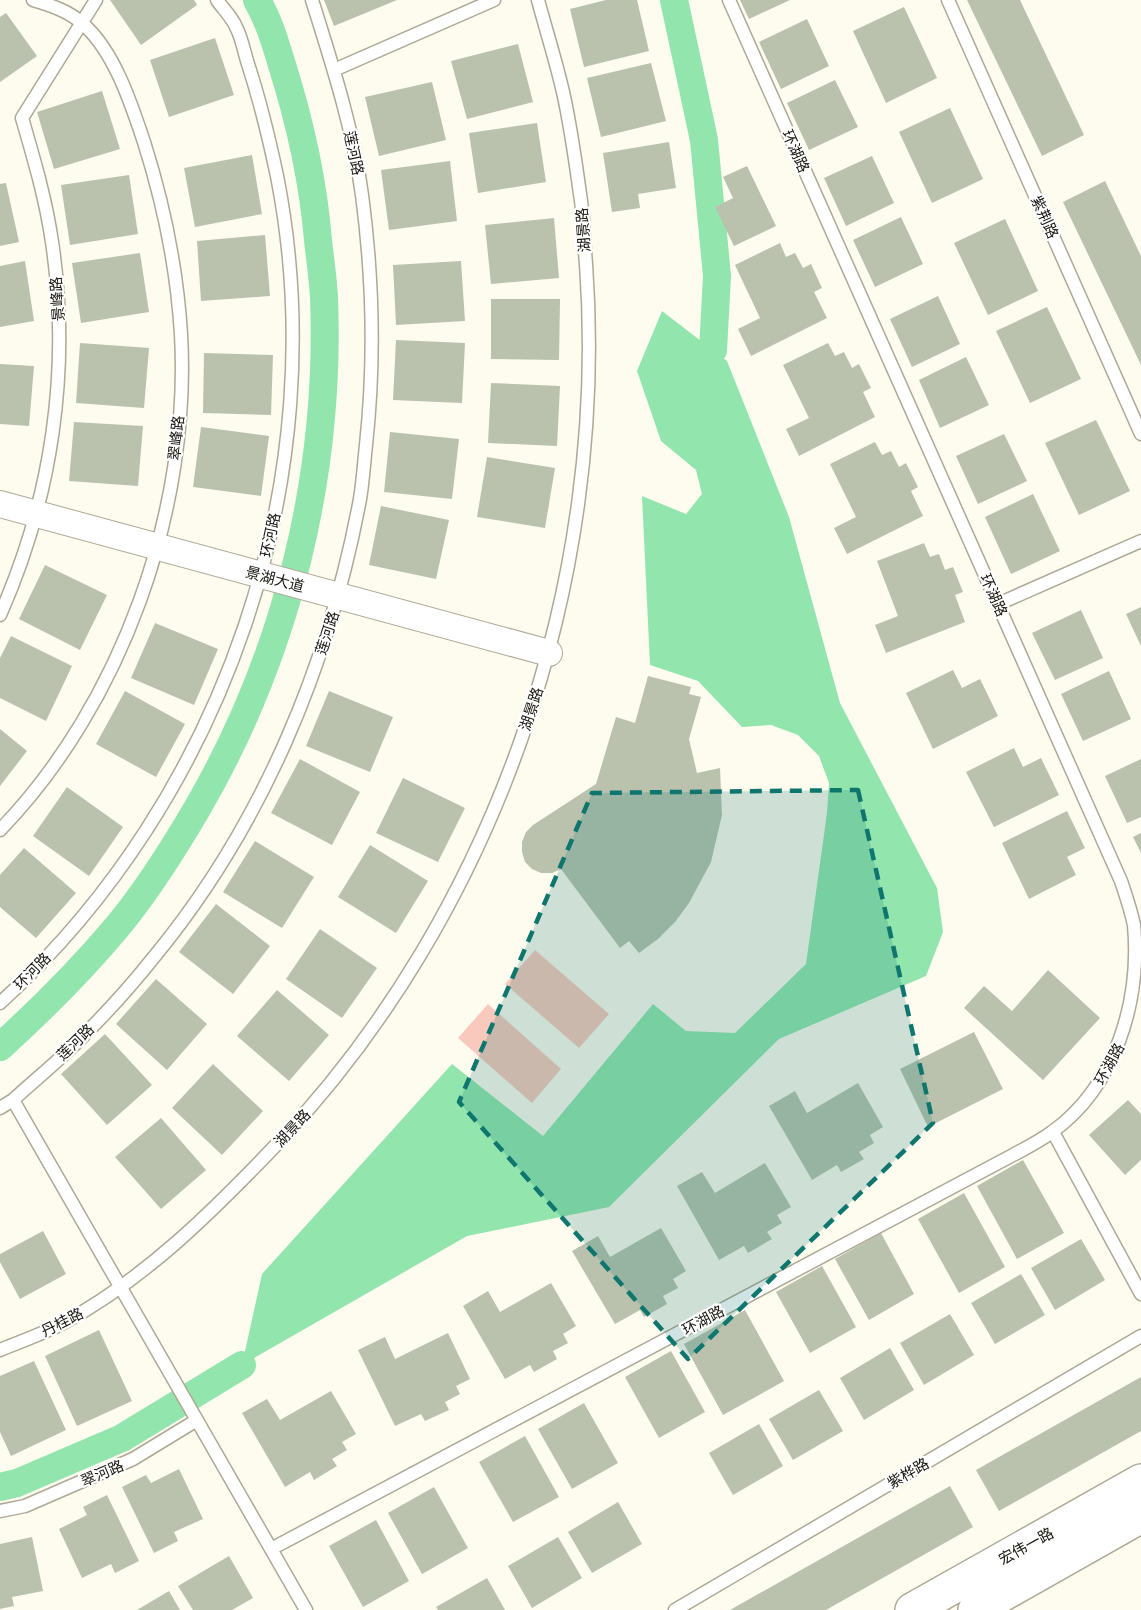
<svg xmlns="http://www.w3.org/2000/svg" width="1141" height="1610" viewBox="0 0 1141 1610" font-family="'Libre Baskerville','Noto Sans SC',serif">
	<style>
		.green { fill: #f9c9bd }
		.water { fill: #93e5ae }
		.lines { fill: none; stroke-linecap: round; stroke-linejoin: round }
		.canal { stroke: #93e5ae; stroke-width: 28 }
		.building { fill: #bac2ae }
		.service-casing { stroke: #aea895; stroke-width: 15 }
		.minor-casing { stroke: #aea895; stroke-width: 28 }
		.secondary-casing { stroke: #aea895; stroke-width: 36 }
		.service { stroke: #fff; stroke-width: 12 }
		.minor { stroke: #fff; stroke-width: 26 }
		.secondary { stroke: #fff; stroke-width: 33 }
		.marked { fill: #0f766e; fill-opacity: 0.2; stroke: #0f766e; stroke-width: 4.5; stroke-dasharray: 12 8; stroke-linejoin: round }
		.labels { text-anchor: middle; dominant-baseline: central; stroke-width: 4.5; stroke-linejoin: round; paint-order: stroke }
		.street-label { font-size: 15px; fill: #18160f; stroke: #fff }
	</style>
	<rect width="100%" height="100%" fill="#fefbef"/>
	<path class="green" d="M535,950L609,1014L579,1048L505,984Z
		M488,1004L561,1069L532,1103L458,1038Z"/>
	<path class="water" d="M662,311L727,361L789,517L840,703L937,888L943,932L926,976L779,1039L609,1207L467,1236L242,1365L262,1274L452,1064L543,1136L653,1004L686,1031L735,1033L806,964L827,813L829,783L819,756L798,735L771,725L742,727L698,681L650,665L642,496L686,514L702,494L696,470L661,441L637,371Z"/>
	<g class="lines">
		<path class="canal" d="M674,0L704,140L717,276L713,350
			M0,1047C42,1009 81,970 117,927C148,890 174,848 198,807C287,653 331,475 324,297C323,278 320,259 318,240C313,180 300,122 282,65C275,42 269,21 257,0
			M0,1487L17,1483L122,1438L242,1365"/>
	</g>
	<path class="building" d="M110,0H194L197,5L141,45Z
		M324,0H397L334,26Z
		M606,0H637L649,51L584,67L570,9Z
		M740,0H790L749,19Z
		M967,0H1020L1084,135L1042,156Z
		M904,7L937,78L886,103L853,31Z
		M6,13L37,56L0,82V17Z
		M807,19L829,66L781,89L759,42Z
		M215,38L234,95L169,117L150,60Z
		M518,44L533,102L467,119L451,61Z
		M651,63L666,121L601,137L587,78Z
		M835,80L858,127L809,150L787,103Z
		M432,82L446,140L379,156L365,97Z
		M102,91L120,149L54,169L37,112Z
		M950,108L983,179L932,203L899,132Z
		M537,123L546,182L478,193L469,133Z
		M669,142L676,188L638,194L640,208L612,212L603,153Z
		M252,155L262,214L195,227L184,168Z
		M872,156L894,203L846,226L824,178Z
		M450,161L457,221L389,230L381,170Z
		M747,166L776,226L734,246L715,207L733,198L723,177Z
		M129,175L138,234L70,245L61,185Z
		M1105,181L1141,256V365L1063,202Z
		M6,183L19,242L0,246V184Z
		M901,217L923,264L875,287L853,240Z
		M554,218L559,278L491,284L485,225Z
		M1005,219L1038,291L988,315L954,243Z
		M265,235L270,296L201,301L197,241Z
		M780,243L786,257L795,253L803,268L811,264L822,288L814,292L827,318L751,356L738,329L760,318L735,265Z
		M140,253L149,312L81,323L72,263Z
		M25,261L34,321L0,327V266Z
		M461,261L465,321L396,325L393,265Z
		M938,296L960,344L912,367L890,319Z
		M491,299H560L559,360L491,359Z
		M1047,307L1081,379L1030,403L996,331Z
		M396,340L465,343L462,403L393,400Z
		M80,343L149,348L144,408L76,403Z
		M828,343L835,356L844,352L852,368L859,364L871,388L863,392L875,417L799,456L786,429L809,418L783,365Z
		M204,353L273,355L271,415L203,413Z
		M966,357L989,405L940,428L919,380Z
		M0,364L34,366L29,426L0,424Z
		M491,383L560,386L557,446L488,443Z
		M1096,420L1130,491L1079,515L1045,443Z
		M74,422L143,426L138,486L69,481Z
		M201,427L269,436L261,496L193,487Z
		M390,432L459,439L452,499L384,492Z
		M1004,434L1027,481L978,504L956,456Z
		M875,442L882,455L891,451L899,467L906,463L918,487L911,491L923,516L847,554L834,528L856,517L830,464Z
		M487,457L555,468L545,528L477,517Z
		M1033,494L1060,551L1011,574L985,517Z
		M381,506L449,520L436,579L369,565Z
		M924,543L930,557L939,554L945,570L953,567L963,592L955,595L965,622L886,653L875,625L898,616L877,561Z
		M45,565L107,595L80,650L19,619Z
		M1141,607V646L1126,614Z
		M1081,610L1103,658L1055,680L1032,633Z
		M155,623L218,649L194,705L131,678Z
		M11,636L72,666L46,721L0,698V658Z
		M953,670L962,688L980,679L998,716L933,749L906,693Z
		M1109,671L1131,719L1083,741L1061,694Z
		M648,676L691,687L689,694L701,697L689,739L697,773L720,768L722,815L711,862L689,903L675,922L658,939L639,953L629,941L620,948L561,869L552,873H541L532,869L525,862L522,852V842L526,832L533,825L596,784L616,717L635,723Z
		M125,691L185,724L156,777L96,744Z
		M329,691L393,717L370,772L306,746Z
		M0,729L27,751L0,786Z
		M1014,748L1023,767L1041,758L1059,795L994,827L966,772Z
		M300,759L360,792L332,845L271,813Z
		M1141,759V817L1127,823L1105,776Z
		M403,778L465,808L438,862L376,833Z
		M67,787L123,827L89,876L33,836Z
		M1067,811L1085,848L1067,857L1076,875L1029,899L1002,843Z
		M1141,833V853L1133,837Z
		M255,841L314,877L282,928L223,892Z
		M370,845L428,881L396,933L338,897Z
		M24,848L76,893L36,938L0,907V875Z
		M216,904L270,946L233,994L179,952Z
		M320,929L377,968L342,1018L286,979Z
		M1048,970L1100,1018L1043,1080L964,1008L984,986L1012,1011Z
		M156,979L207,1024L167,1070L116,1024Z
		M277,990L329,1035L289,1081L237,1036Z
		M974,1032L1003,1089L928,1127L900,1069Z
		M105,1034L152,1085L107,1125L61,1074Z
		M213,1064L263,1111L222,1155L172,1108Z
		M858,1083L883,1127L870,1135L874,1143L859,1152L864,1159L841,1172L837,1165L812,1180L769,1106L795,1091L807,1113Z
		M1128,1100L1141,1114V1160L1125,1175L1089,1135Z
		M161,1118L206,1170L161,1209L115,1157Z
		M1023,1160L1064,1233L1017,1259L977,1186Z
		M765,1163L791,1207L777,1215L782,1223L767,1232L772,1239L748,1253L744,1246L719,1260L677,1186L702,1172L715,1193Z
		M964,1193L1005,1267L959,1293L918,1219Z
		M661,1228L686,1271L673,1279L678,1288L663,1296L667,1304L644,1317L640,1310L615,1324L572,1251L598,1236L610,1257Z
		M43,1231L66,1274L20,1299L0,1262V1254Z
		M881,1233L914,1294L869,1320L835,1259Z
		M1081,1239L1105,1280L1055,1310L1031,1268Z
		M822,1266L856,1327L810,1353L776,1292Z
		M1021,1274L1045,1315L995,1344L971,1303Z
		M551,1283L576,1326L563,1334L568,1343L553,1351L557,1359L534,1372L530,1365L505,1379L463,1306L488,1291L500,1312Z
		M745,1310L784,1381L723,1415L684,1344Z
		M950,1314L974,1355L924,1385L900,1343Z
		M99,1330L132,1401L77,1426L45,1356Z
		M448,1333L470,1379L456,1386L460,1394L445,1402L449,1410L425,1421L421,1414L395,1426L358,1350L385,1337L395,1359Z
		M890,1348L914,1390L864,1420L840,1378Z
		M671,1351L705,1412L659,1438L625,1377Z
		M34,1361L66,1430L11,1456L0,1432V1376Z
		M1141,1377V1431L999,1511L976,1470Z
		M819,1390L843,1431L793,1460L769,1419Z
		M331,1391L356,1434L342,1442L347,1450L332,1459L337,1466L314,1480L310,1472L285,1487L242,1413L267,1399L280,1420Z
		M584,1403L618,1463L572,1489L538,1429Z
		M759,1424L783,1466L733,1495L709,1453Z
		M525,1436L559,1497L513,1522L479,1462Z
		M179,1469L203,1519L174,1532L178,1541L154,1553L122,1487L146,1475L151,1483Z
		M950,1486L973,1527L826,1610H730Z
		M434,1487L468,1548L422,1574L388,1513Z
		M107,1495L139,1561L115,1573L111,1564L82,1578L59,1529L87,1515L83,1507Z
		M618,1502L642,1544L592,1573L568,1532Z
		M376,1520L409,1581L363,1607L329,1546Z
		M32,1537L43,1591L12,1597L14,1606L0,1609V1544Z
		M558,1537L582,1578L532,1608L508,1566Z
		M229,1556L253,1598L232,1610H193L178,1586Z
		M487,1578L505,1610H438L436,1607Z
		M169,1591L180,1610H137Z"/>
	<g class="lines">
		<g class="service-casing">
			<path id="service" d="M948,0L1141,434
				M334,70L494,0
				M998,604L1141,541
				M0,615C52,498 71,368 52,242C46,200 34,159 22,118L96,0
				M0,830C122,704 191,509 181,334C177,269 164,205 144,142C131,103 114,51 83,24C69,11 50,5 33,0
				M0,1003C225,799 336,475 277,176C269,138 260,101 248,64C244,52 242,38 236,27C232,17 223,9 217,0
				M13,1100L306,1610
				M0,1108L13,1100C38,1077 66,1055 89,1030C112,1007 134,982 154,957C262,826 329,665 360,499C363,481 364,463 366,445C375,362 373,278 362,195C353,128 332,64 312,0
				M1053,1132L1141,1294
				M0,1350C22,1341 45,1333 65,1322C146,1278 214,1210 277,1144C496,913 609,581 586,264C584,243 584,222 581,201C576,165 571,127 563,92C556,61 546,30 538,0
				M0,1511L25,1506L133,1459L197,1420
				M271,1549L1013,1155C1026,1148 1040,1141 1052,1132C1115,1087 1141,1002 1134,925C1131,910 1126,896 1121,881L729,0
				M675,1610L1141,1336"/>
		</g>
		<g class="minor-casing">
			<path id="minor" d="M0,504L549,653"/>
		</g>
		<g class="secondary-casing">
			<path id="secondary" d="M912,1610L1141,1481
				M975,1610L1141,1516"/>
		</g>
		<use href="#service" class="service"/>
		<use href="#minor" class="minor"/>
		<use href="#secondary" class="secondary"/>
	</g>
	<path class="marked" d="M858,790L933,1123L688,1359L459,1102L592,793Z"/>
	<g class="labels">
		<g class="street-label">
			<text transform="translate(796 151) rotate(66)">环湖路</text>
			<text transform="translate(354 153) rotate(78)">莲河路</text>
			<text transform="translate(1045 217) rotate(66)">紫荆路</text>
			<text transform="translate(583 230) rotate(-94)">湖景路</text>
			<text transform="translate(57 299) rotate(-94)">景峰路</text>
			<text transform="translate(176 438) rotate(-84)">翠峰路</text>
			<text transform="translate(270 535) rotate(-78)">环河路</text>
			<text transform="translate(275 579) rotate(15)">景湖大道</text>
			<text transform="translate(994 595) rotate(66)">环湖路</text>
			<text transform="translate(327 633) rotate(-72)">莲河路</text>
			<text transform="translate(531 709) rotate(-72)">湖景路</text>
			<text transform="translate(32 971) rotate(-46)">环河路</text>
			<text transform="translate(75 1042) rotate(-44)">莲河路</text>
			<text transform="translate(1109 1064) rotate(-61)">环湖路</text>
			<text transform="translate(292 1128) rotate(-47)">湖景路</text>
			<text transform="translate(703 1320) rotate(-28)">环湖路</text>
			<text transform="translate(62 1322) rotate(-27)">丹桂路</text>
			<text transform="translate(102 1473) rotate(-23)">翠河路</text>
			<text transform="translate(908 1473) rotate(-30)">紫桦路</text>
			<text transform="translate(1026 1546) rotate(-29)">宏伟一路</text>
		</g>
	</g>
</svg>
